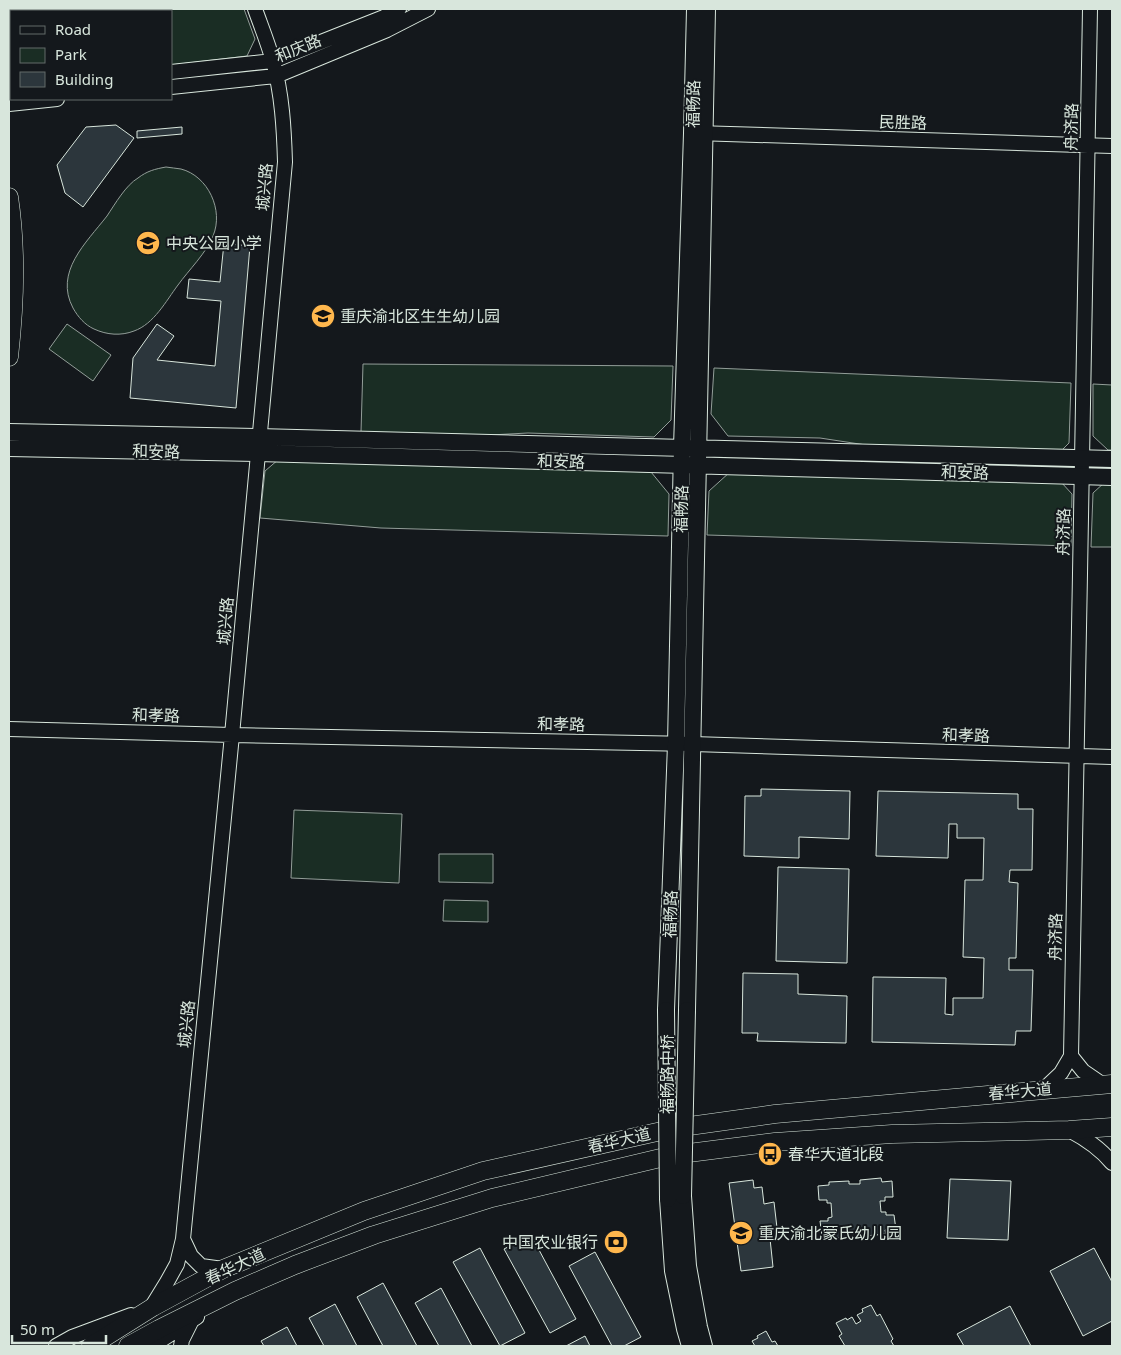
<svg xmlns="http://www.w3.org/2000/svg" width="1121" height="1355" viewBox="0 0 1121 1355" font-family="'Noto Sans','Noto Sans SC',sans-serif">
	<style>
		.green { fill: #1a2d24; stroke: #939e99 }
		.building { fill: #2c363c; stroke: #d8e6dc }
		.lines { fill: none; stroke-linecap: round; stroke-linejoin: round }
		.tertiary-casing { stroke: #d8e6dc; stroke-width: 16 }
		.secondary-casing { stroke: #d8e6dc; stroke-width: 18 }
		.primary-casing { stroke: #d8e6dc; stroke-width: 19 }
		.tertiary { stroke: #14181c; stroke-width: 14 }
		.secondary { stroke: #14181c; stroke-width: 16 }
		.primary { stroke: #14181c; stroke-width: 18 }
		.secondary-bridge-casing { stroke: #d8e6dc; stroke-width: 18; stroke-linecap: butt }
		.secondary-bridge { stroke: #14181c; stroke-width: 16 }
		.labels { text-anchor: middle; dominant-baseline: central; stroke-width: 4; stroke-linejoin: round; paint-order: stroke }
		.street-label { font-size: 16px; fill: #d8e6dc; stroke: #14181c }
		.poi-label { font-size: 16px; fill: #d8e6dc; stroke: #14181c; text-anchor: start }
	</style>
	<rect width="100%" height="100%" fill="#14181c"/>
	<path class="green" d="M115,9H244L255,39L247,56L171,65V11H110Z
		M166,167C171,168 176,168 181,169C208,176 224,210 213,236C207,252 188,271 178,285C166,301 154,324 134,331C121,336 107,335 94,329C85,325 78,317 73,308C54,272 86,243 107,216C115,204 126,185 138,178C147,171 155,169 166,167Z
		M67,324L111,355L93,381L49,349Z
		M363,364L673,366L671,420L654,437L528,433L490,435L361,432Z
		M714,368L1071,383L1069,443L1061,451L866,445L820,438L728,436L711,414Z
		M1093,384L1112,385V450H1108L1093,436Z
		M279,459L651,472L669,494L668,536L381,528L260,518L265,471Z
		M730,472L1061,482L1072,494L1071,546L707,535L709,491Z
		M1105,482H1112V547H1091L1093,493Z
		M294,810L402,814L399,883L291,878Z
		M439,854H493V883L439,882Z
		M444,900L488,901V922L443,921Z"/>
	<path class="building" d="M116,125L134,138L83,207L65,193L57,165L86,127Z
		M182,127V134L137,138V131Z
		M224,243L250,246L236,408L130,398L133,358L157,324L174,336L157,360L215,366L221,301L187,298L189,279L220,282Z
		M761,789L850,791L849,839L799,837V858L744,856L745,796H761Z
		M878,791L1018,794V809H1033L1032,870H1010L1009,882L1018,883L1016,958H1009V970H1033L1031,1031H1016L1015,1045L872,1042L873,977L946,978L945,1014L953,1015V998H983L984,958L963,957L965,880H983L984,838H957V824H949L948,858L876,856Z
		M778,867L849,869L847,963L776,961Z
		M743,973L798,974V994L847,996L846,1043L757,1041L758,1033H742Z
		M881,1178L882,1182L892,1181L893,1197H885V1201H880L881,1212H886V1215H894L896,1230H885L886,1234L865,1236L864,1232L853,1233V1237L833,1238V1235L822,1236L820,1221H828V1218L832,1217L831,1203H827V1200H819L818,1186L829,1185V1182L849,1181V1184H860V1180Z
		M950,1179L1011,1181L1008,1240L947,1238Z
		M753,1180L754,1188L762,1187L764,1204L774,1202L777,1228L769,1229L773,1267L741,1271L729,1183Z
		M531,1235L576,1319L550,1333L504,1249Z
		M480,1248L525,1333L500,1346L453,1262Z
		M1094,1248L1112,1282V1321L1083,1336L1050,1271Z
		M595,1252L641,1337L624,1346H612L569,1266Z
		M383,1283L417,1346H383L357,1297Z
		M441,1288L472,1346H439L415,1303Z
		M335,1304L357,1346H324L309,1318Z
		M871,1305L877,1316L880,1314L893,1339L891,1341L894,1346H845L839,1336L842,1334L836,1323L846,1318L847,1320L852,1317L856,1324L861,1321L857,1315L863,1312L862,1309Z
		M1010,1306L1031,1346H964L957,1334Z
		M287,1327L297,1346H264L261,1341Z
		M766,1331L772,1342L775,1341L778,1346H755L752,1341L758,1338L757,1336Z
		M585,1336L590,1346H566Z"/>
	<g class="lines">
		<g class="tertiary-casing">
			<path id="tertiary" d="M171,72L273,61L384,17L399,9
				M171,87L276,76L387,30L428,9
				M9,90H11
				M9,104L57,99
				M696,133L1112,146
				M9,729L232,735L693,744L1112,757
				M1071,1056L1083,1071L1102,1084
				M1044,1089L1061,1073L1071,1056C1076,707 1086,358 1090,9
				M1069,1130C1086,1139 1100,1148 1112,1163
				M183,1239L191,1256L201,1266L223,1269
				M151,1308L167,1282L177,1264L183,1239L232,735L285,162C284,128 282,94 273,61C268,43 261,26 255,9
				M56,1346L72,1337L131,1315
				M152,1346L197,1317
				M181,1346L182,1340L191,1322"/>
		</g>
		<g class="secondary-casing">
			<path id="secondary" d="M9,432L258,437L1112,459
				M9,448L258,453L1112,477
				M666,1010L676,744L682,447L692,133L695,9
				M687,1010L707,9
				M683,1196L688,1266L699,1327L704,1346
				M668,1199L673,1271L685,1329L690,1346"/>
		</g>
		<g class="primary-casing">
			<path id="primary" d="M9,197C17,250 15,304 9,357
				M91,1346L153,1307L223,1269L364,1211L483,1171L675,1128L775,1114L1112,1084
				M128,1346L159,1329L235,1291L295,1265L374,1235L492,1198L673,1155L775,1142L892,1134L1069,1130L1112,1127"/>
		</g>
		<use href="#tertiary" class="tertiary"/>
		<use href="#secondary" class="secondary"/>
		<use href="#primary" class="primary"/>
		<g class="secondary-bridge-casing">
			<path id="secondary-bridge" d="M666,1010L668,1199
				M683,1196L687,1010"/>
		</g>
		<use href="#secondary-bridge" class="secondary-bridge"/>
	</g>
	<defs>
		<g id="school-disc" transform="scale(1.25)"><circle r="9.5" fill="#ffb74d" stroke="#14181c"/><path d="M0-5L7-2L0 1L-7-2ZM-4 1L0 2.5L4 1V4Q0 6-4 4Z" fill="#111"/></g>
		<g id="bus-disc" transform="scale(1.25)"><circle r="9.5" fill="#ffb74d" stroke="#14181c"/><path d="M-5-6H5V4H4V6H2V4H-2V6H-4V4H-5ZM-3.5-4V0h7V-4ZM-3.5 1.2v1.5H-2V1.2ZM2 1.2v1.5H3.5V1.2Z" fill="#111"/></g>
		<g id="bank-disc" transform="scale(1.25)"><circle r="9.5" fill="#ffb74d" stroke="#14181c"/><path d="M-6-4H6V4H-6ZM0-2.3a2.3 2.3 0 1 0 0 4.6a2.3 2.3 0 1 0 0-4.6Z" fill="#111"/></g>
	</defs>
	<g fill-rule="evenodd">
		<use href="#school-disc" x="148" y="243"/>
		<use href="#school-disc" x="323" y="316"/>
		<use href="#bus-disc" x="770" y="1154"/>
		<use href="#school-disc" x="741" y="1233"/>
		<use href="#bank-disc" x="616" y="1242"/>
	</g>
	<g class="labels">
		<g class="street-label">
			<text transform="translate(298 48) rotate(-22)">和庆路</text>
			<text transform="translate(693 104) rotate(-89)">福畅路</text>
			<text transform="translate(903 122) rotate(2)">民胜路</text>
			<text transform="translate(1071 127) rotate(-89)">舟济路</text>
			<text transform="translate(264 187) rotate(-85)">城兴路</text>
			<text transform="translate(156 451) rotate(1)">和安路</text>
			<text transform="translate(561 461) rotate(2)">和安路</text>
			<text transform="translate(965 472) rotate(2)">和安路</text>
			<text transform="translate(681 509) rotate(-89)">福畅路</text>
			<text transform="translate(1063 532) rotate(-89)">舟济路</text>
			<text transform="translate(225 621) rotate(-85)">城兴路</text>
			<text transform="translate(156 715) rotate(2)">和孝路</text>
			<text transform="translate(561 724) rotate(1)">和孝路</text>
			<text transform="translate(966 735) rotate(2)">和孝路</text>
			<text transform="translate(670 914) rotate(-88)">福畅路</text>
			<text transform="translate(1055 937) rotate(-89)">舟济路</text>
			<text transform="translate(186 1024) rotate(-84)">城兴路</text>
			<text transform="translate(667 1074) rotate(-90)">福畅路中桥</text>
			<text transform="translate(1020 1091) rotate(-5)">春华大道</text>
			<text transform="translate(619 1140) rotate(-13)">春华大道</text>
			<text transform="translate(235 1266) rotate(-25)">春华大道</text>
		</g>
		<g class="poi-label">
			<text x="166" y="243">中央公园小学</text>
			<text x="340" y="316">重庆渝北区生生幼儿园</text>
			<text x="788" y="1154">春华大道北段</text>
			<text x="758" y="1233">重庆渝北蒙氏幼儿园</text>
			<text x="598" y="1242" text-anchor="end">中国农业银行</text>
		</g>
	</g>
	<rect width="1121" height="1355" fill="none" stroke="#d8e6dc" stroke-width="20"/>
	<rect x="10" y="10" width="162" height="90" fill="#14181c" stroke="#626a69"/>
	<rect x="20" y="26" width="25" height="8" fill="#14181c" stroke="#626a69"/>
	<text x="55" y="35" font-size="15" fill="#d8e6dc">Road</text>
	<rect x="20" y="48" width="25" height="15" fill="#1a2d24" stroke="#626a69"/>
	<text x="55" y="60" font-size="15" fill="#d8e6dc">Park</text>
	<rect x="20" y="72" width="25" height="15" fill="#2c363c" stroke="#626a69"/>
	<text x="55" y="85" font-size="15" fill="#d8e6dc">Building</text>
	<path d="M12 1335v8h94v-8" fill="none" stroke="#d8e6dc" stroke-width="2.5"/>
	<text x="20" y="1335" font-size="15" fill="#d8e6dc" stroke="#14181c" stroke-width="4" paint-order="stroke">50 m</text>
</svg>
